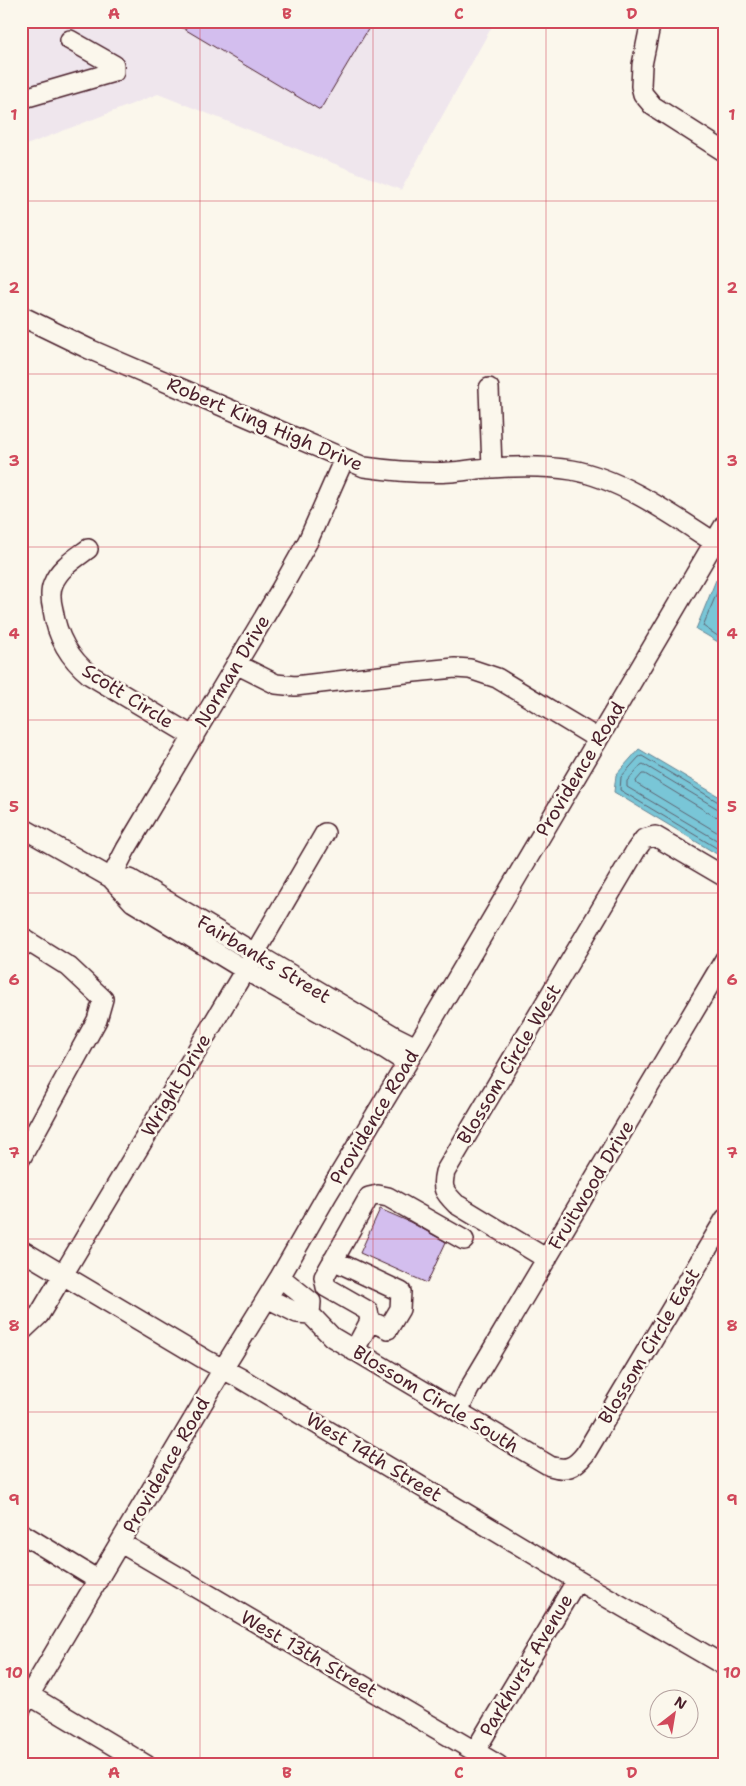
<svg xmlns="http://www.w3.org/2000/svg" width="746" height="1786" viewBox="0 0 746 1786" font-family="'Shantell Sans',sans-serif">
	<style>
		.built { fill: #efe6ed }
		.water { fill: #79c6d7; stroke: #668392 }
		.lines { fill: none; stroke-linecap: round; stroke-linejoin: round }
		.shore { stroke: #5d6270; stroke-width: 1 }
		.building { fill: #d3beee; stroke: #4a1f2b }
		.minor-casing { stroke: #4a1f2b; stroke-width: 22 }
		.minor { stroke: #fbf7ec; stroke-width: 19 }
		.grid { fill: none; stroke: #d1495b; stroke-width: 1; stroke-opacity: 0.55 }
		.labels { text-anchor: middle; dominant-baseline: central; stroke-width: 5; stroke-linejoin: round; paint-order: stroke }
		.street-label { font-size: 19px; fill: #4a1f2b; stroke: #fbf7ec }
		.neatline { fill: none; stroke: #d1495b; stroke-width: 2 }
		.grid-label { font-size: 16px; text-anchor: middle; font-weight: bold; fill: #d1495b }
	</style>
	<rect width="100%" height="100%" fill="#fbf7ec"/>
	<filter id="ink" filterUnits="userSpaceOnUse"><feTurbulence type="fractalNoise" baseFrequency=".02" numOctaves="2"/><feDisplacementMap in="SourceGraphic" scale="10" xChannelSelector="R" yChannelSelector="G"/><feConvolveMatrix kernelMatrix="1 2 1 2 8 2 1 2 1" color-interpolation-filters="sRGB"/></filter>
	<g filter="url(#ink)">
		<path class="built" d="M21,21H495L401,190L158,94L21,147Z"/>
		<path class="water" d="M716,580L725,585V646L696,629Z
			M639,749L725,800V859L614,792L616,775Z"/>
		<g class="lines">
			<path class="shore" d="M725,589L718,590L703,626L725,641
				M725,804L720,803L642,756L639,757L621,777L620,790L725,853
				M725,810L718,809L643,764L641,765L627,781V787L725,845
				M725,818L714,816L645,774H642L636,781L637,784L725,837"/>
		</g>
		<path class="building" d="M171,21H373L320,110Z
			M380,1209L410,1222L446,1242L427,1283L360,1253Z"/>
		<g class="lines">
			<g class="minor-casing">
				<path id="minor" d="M651,21L642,65L641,86L643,94L653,106L725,152
					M21,99L114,72V65L70,40
					M21,316L89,349L364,467C393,471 421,474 451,472C465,471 479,468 492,468C518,466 547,466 572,470C622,479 672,515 714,542
					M489,388L492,468
					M88,549C76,558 59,568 53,584C50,591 51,602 53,610C57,637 69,658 90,675L194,737
					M236,664L276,684L295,686L414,672L455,668L470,669L497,678L598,739
					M21,827L111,878L133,902L245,970L387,1050L407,1063
					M111,878L126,849L281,589L308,541L344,459
					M111,878L130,879L394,1036L416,1047
					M21,937L69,967L103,999L97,1020L21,1158
					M21,1250L206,1360L240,1378L577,1580L725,1666
					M547,1259L456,1204C444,1192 441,1188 445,1172L636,850L644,839L655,836L725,877
					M333,1260L401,1292L400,1309L388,1329L370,1321
					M280,1277L311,1302L310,1314
					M267,1298L297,1313L310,1314L332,1337L550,1466C566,1471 574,1468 585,1454L725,1219
					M21,1332L39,1315L245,970L325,833
					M354,1351L370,1321L368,1311L326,1287L324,1277L369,1197L378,1195L388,1197L464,1240
					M458,1412L469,1389L725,959
					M21,1533L98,1580
					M121,1543L498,1765
					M29,1695L146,1765
					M21,1709L223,1369L280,1277L327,1195L407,1063L725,524
					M475,1751L577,1580"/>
			</g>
			<use href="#minor" class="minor"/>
		</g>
	</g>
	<path class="grid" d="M200,21V1765M373,21V1765M546,21V1765M21,201H725M21,374H725M21,547H725M21,720H725M21,893H725M21,1066H725M21,1239H725M21,1412H725M21,1585H725"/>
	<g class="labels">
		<g class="street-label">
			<text transform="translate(265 424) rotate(23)">Robert King High Drive</text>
			<text transform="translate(232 671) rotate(-59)">Norman Drive</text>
			<text transform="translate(128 696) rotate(32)">Scott Circle</text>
			<text transform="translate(580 769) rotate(-59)">Providence Road</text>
			<text transform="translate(264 959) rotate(31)">Fairbanks Street</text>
			<text transform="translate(509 1064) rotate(-59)">Blossom Circle West</text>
			<text transform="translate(176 1085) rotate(-59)">Wright Drive</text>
			<text transform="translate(374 1117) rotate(-59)">Providence Road</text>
			<text transform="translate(591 1185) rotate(-59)">Fruitwood Drive</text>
			<text transform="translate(649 1346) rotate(-59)">Blossom Circle East</text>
			<text transform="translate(436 1399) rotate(31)">Blossom Circle South</text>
			<text transform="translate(374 1457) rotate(31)">West 14th Street</text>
			<text transform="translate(166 1465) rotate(-60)">Providence Road</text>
			<text transform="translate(309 1654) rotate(30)">West 13th Street</text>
			<text transform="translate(526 1665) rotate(-59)">Parkhurst Avenue</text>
		</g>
	</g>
	<rect width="746" height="1786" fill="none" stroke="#fbf7ec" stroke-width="55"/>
	<g transform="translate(674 1714) rotate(31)"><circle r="24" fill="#fbf7ec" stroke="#b4a19f"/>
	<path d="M0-4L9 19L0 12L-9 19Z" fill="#d1495b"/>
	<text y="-8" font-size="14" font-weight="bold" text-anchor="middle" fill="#4a1f2b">N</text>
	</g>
	<rect x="28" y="28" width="690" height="1730" class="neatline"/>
	<g class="grid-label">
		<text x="114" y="19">A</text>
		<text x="287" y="19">B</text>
		<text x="459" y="19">C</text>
		<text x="632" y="19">D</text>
		<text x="14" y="120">1</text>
		<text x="732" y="120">1</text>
		<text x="14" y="293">2</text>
		<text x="732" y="293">2</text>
		<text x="14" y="466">3</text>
		<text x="732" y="466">3</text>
		<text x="14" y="639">4</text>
		<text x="732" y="639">4</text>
		<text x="14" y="812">5</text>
		<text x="732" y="812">5</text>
		<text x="14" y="985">6</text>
		<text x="732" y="985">6</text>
		<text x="14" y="1158">7</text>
		<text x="732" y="1158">7</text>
		<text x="14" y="1331">8</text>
		<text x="732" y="1331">8</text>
		<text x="14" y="1505">9</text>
		<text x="732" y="1505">9</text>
		<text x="14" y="1678">10</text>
		<text x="732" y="1678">10</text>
		<text x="114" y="1778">A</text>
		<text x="287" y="1778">B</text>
		<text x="459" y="1778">C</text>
		<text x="632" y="1778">D</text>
	</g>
</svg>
